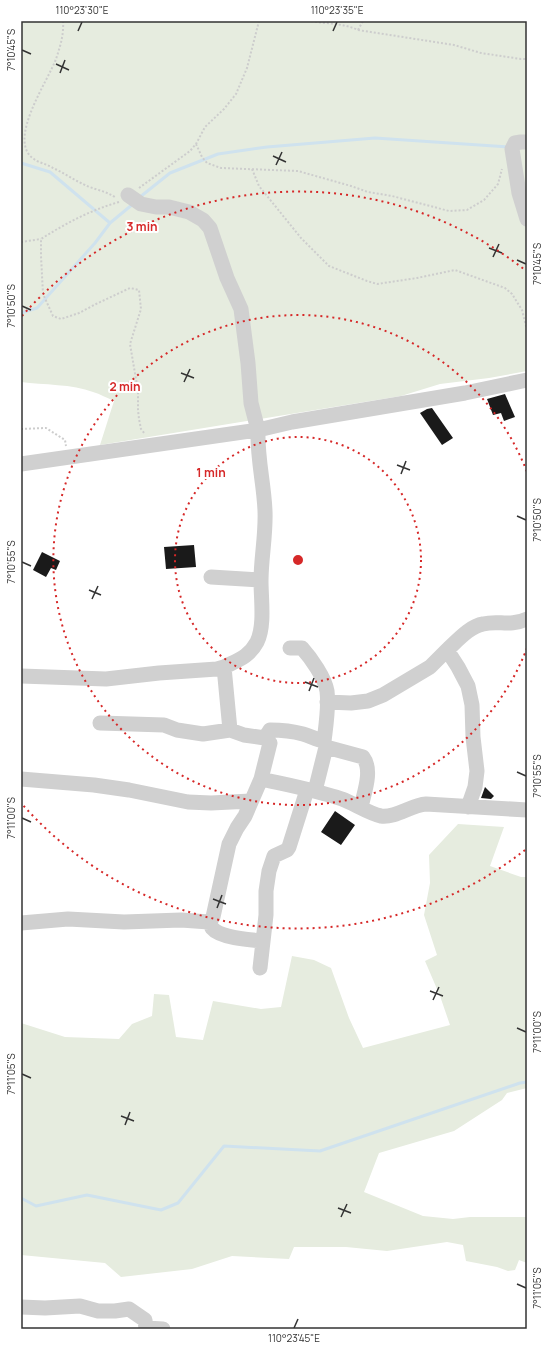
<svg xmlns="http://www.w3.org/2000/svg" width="548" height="1350" viewBox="0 0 548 1350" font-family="Manrope,sans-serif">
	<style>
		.green { fill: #e6ecdf }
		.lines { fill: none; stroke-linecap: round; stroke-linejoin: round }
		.stream { stroke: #cfe2ee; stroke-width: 3 }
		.building { fill: #1a1a1a }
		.path { stroke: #cdcdcd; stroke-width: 2; stroke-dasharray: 2 2; stroke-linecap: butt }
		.minor { stroke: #d0d0d0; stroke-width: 15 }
		.ticks { fill: none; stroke: #333; stroke-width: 1.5 }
		.ring { fill: none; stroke: #d62828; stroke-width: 2; stroke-dasharray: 2 4 }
		.centre { fill: #d62828; stroke: #fff; stroke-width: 2 }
		.ring-label { font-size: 12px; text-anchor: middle; font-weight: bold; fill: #d62828; stroke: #fff; stroke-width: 4; stroke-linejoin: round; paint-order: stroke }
		.neatline { fill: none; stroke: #333; stroke-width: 1.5 }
		.ticks-label { font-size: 10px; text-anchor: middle; fill: #333 }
	</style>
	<rect width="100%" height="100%" fill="#fff"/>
	<path class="green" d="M21,21H527V371L489,378L440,384L401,396L100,445L114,401C107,398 100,394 93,392C73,384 43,385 21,382Z
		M458,824L504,827L490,866L521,877H527V1088L507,1093L502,1100L454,1131L379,1153L364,1192L423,1216L453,1219L470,1217H527V1263L519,1260L515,1270L508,1271L497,1267L466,1261L463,1245L447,1242L387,1251L346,1247H294L289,1259L232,1256L192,1269L121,1277L105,1263L21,1255V1023L65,1037L119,1039L132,1024L152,1016L154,994L169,995L176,1037L203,1040L213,1001L261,1009L281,1007L292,956L314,960L331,968L349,1018L363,1048L450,1025L440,996L425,961L437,955L424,915L430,883L429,855Z"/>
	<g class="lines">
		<path class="stream" d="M21,163L50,172L110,223
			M140,197L170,173L218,154L267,147L375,138L509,147
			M21,313L37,308L95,243L110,223L133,204
			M21,1198L36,1206L87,1195L161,1210L178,1203L224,1146L320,1151L520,1083L527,1082"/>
	</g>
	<path class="building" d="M505,394L515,417L504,421L501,413L493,415L487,399Z
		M432,408L453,438L442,445L420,413L427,409Z
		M194,545L196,567L166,569L164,547Z
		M42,552L60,561L56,570L51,568L46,577L33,570Z
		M485,787L494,796L491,799L481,798Z
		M335,811L355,825L341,845L321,832Z"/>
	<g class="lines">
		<path class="path" d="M63,21C64,35 60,47 56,59C48,81 6,141 34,159C39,163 47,164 53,168C64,173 74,180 85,185C95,190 107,191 116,198
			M311,21C327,24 343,23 358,30L454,45L481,53L521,59H527
			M358,30L363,21
			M196,144L202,157L207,163L221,168L298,171L351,186L368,192L392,196L449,211L467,210L484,200L498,184L502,169
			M252,169L259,186L301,238L329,266L367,281L377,284L417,278L455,270L505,288L512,294L522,310L527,330
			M139,188L190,151L196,144L205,127L224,109L236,94L247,68L259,21
			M119,202C91,210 66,223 41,239V256L43,294L53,316L61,319L79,313L96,304L130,288L139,290L141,309L130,344L138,391V410L139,419L141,429L145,434
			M21,242L41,239
			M21,429L46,428L65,440L66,446"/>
		<path class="minor" d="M527,142H521L515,143L512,149L519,193L527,219
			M21,464L258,430L251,403L248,363L241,309L227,278L210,228L203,220L189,212L169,207H156L141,204L128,195
			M211,577L261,580
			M290,648H302C311,658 325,678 327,691C329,707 326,725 324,741
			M224,667C238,660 249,657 257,642C265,626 261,599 261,581C261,558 266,535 265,511C264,484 257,458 258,430L292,422L465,393L527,380
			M21,676L106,679L159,673L217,669L224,667L230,730L244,735L265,738L270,743L261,779
			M327,702L351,703L368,701L383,695L430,667L447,650
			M100,723L164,725L177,730L203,734L230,730
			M265,738L270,730C281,730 292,731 303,734C310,736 317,740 324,741L326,747
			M21,779L94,785L129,790L188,802L211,803L251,801
			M315,791L326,747L363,757C373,770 364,793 361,807
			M468,807L475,787L477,771L473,737L472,705L468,686L458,667L447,650C457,641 470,626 483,624C499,620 509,627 527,619
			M209,922C210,924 211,926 212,928C220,938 251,940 263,941
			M21,923L68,919L124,922L181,920L209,922L213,917L229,844L237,828L245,816L261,779C288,785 315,790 342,799C353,803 370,814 381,816C396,818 411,805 426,804L527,810
			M260,968L266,915V891L269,871L274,856L287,850L289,847L307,790
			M21,1307L45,1308L80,1306L98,1311H115L129,1309L145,1320L146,1329
			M146,1328L163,1329"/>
	</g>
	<path class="ticks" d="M78,31L82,22M333,31L337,22M22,50L31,54M56,64L69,70M60,73L65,60M273,156L286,162M276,165L282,152M489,248L502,253M493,257L499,244M517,260L526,264M22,306L31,310M181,373L194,378M184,382L190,369M397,465L410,470M401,474L406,461M517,516L526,520M22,562L31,566M89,590L101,595M92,599L98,586M305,682L318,687M309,691L314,678M517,772L526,776M22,818L31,822M213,899L226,904M217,908L222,895M430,991L443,996M433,1000L439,987M517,1028L526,1032M22,1074L31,1078M121,1116L134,1121M125,1125L130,1112M338,1208L351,1213M341,1217L347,1204M517,1284L526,1288M294,1328L298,1319"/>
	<g class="ring">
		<circle cx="298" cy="560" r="123"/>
		<path d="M527 648A245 245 0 1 1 527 472"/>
		<path d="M525 850A368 368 0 0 1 22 804M22 316A368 368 0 0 1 525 270"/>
	</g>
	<circle cx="298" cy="560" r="6" class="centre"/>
	<g class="ring-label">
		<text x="142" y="231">3 min</text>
		<text x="125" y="391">2 min</text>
		<text x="211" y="477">1 min</text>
	</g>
	<rect width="548" height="1350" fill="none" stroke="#ffffff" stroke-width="44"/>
	<rect x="22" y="22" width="504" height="1306" class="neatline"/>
	<g class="ticks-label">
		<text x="82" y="14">110°23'30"E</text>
		<text x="337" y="14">110°23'35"E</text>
		<text transform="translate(11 50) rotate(-90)" y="4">7°10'45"S</text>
		<text transform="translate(537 264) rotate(-90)" y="4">7°10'45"S</text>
		<text transform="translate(11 306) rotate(-90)" y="4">7°10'50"S</text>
		<text transform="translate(537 520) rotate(-90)" y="4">7°10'50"S</text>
		<text transform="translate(11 562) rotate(-90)" y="4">7°10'55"S</text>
		<text transform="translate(537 776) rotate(-90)" y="4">7°10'55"S</text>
		<text transform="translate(11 818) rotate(-90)" y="4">7°11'00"S</text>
		<text transform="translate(537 1032) rotate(-90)" y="4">7°11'00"S</text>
		<text transform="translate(11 1074) rotate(-90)" y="4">7°11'05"S</text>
		<text transform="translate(537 1288) rotate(-90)" y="4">7°11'05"S</text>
		<text x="294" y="1342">110°23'45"E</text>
	</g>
</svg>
